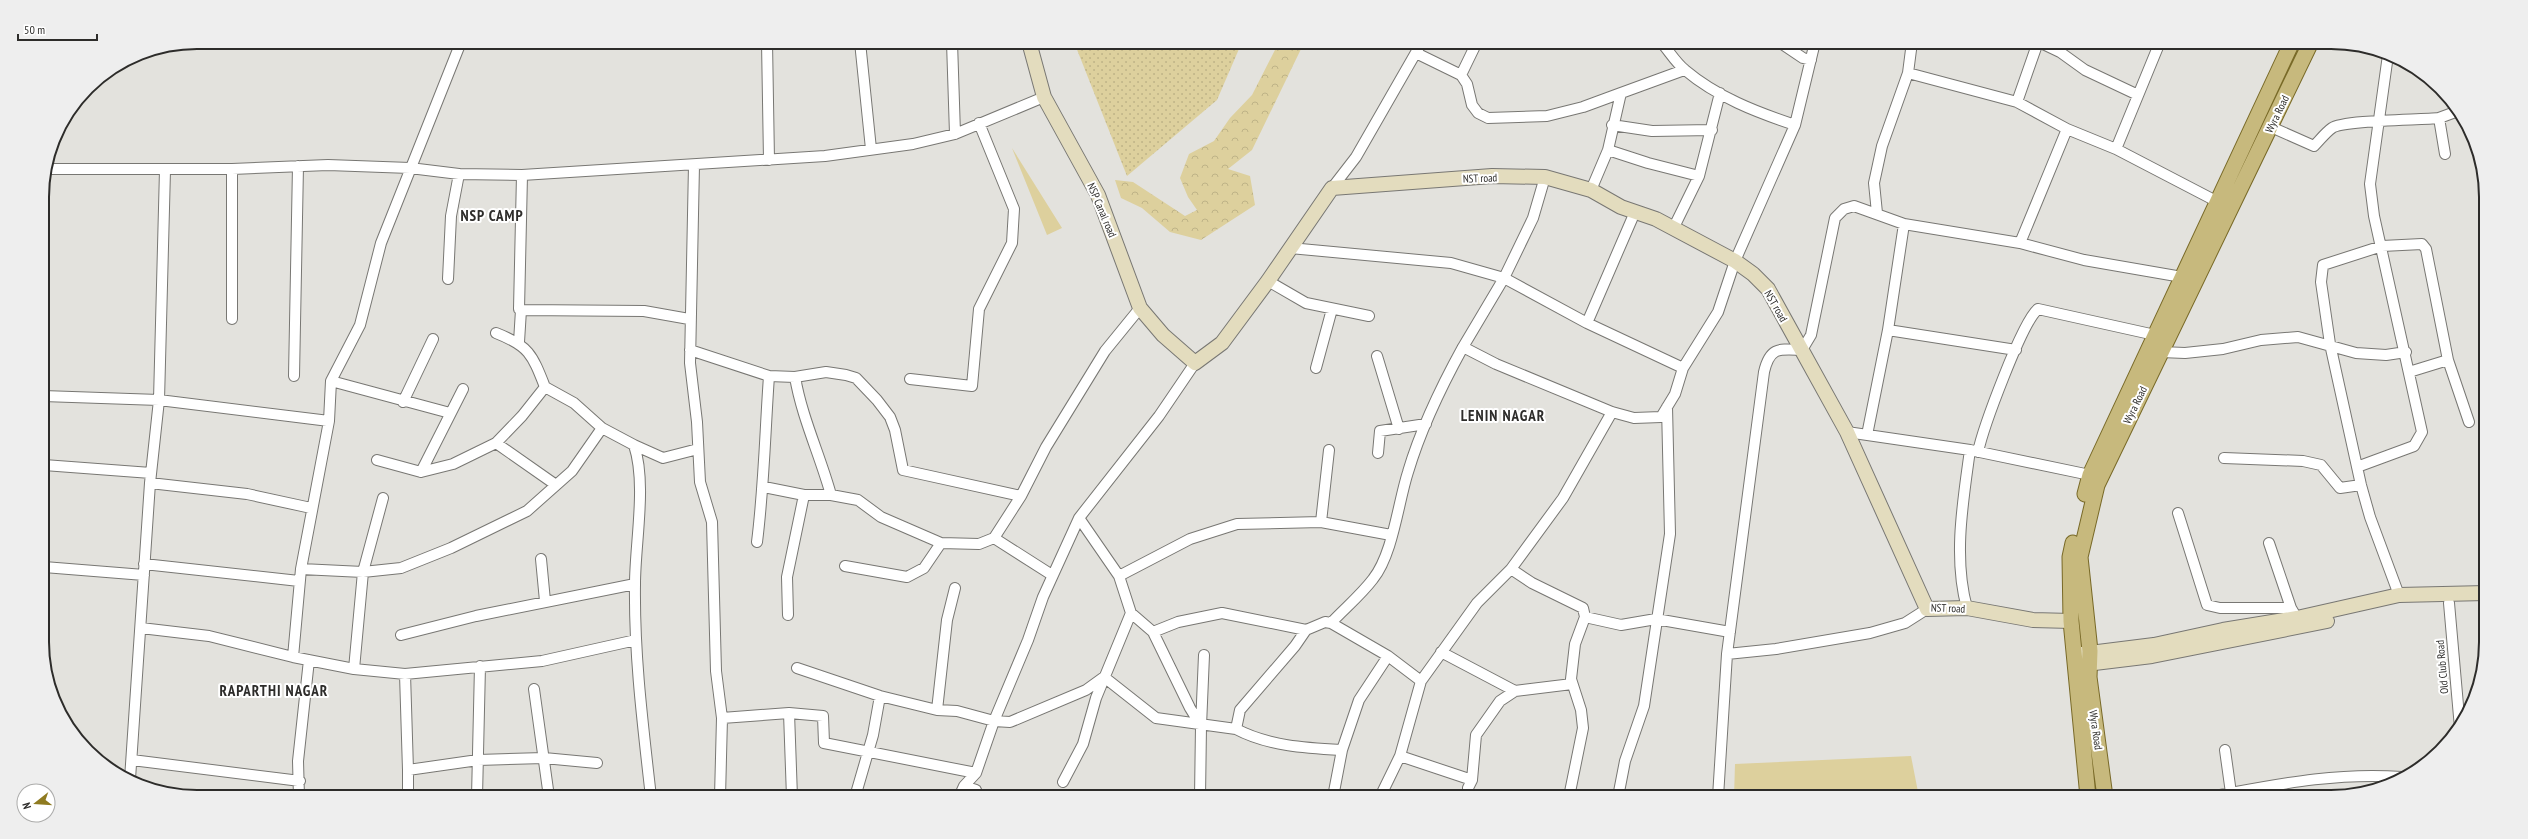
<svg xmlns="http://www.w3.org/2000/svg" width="2528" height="839" viewBox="0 0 2528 839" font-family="'PT Sans Narrow',sans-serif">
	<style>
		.grass { fill: url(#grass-dots) }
		.park { fill: url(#park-crowns) }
		.garden { fill: #ddd09d }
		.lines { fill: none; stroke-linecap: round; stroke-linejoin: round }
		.street-casing { stroke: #787773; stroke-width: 12 }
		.secondary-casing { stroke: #787773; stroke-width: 16 }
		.primary-casing { stroke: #786927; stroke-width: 17 }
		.street { stroke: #fff; stroke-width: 10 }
		.secondary { stroke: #e3dcbe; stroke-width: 14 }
		.primary { stroke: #c7b97d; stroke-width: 15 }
		.labels { text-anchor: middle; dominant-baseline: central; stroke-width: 4; stroke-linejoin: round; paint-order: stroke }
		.street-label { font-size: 11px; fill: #2d2c2a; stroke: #fff }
		.district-label { font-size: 15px; font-weight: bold; letter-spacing: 1px; fill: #2d2c2a; stroke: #fff }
		.rim { fill: none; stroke: #2d2c2a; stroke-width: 2 }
	</style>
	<defs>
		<pattern id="grass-dots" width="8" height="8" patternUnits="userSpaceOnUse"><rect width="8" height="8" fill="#ddd09d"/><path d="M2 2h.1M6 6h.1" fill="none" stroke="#beb387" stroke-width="1.8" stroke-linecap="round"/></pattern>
		<pattern id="park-crowns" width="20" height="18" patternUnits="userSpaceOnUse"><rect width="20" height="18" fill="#ddd09d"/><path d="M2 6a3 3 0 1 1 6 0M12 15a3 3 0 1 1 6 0" fill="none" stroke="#beb387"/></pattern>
	</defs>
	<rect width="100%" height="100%" fill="#e3e2dd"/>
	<path class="grass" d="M1074,42H1242L1217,100L1127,176Z"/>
	<path class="park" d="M1278,44L1301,49L1252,150L1228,169L1250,176L1255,205L1201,240L1170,232L1142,208L1121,198L1115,180L1133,182L1185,216L1197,210L1188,197L1180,178L1189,154L1214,141L1230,118L1252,95Z"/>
	<path class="garden" d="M1012,148L1062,228L1047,235Z
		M1911,756L1919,797H1734L1735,764Z"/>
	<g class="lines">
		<g class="street-casing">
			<path id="street" d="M767,42L769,160
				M860,42L871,149
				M952,42L955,134
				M1661,42C1669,51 1676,63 1685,70C1717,97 1756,112 1795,125
				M1779,42L1803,58L1811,60
				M1912,42L1908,73L2017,102L2067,129L2116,149L2216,201
				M2039,42L2060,52L2085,70L2138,95
				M1416,53L1461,75L1467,84L1472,105L1478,113L1488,118L1547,116L1583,107L1621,93
				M1461,75L1477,42
				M2017,102L2038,42
				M2439,118L2458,111
				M1612,125L1652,131L1712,130
				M2271,127L2314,146C2320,140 2325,133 2332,128C2343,120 2419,120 2439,118L2445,154
				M2116,149L2160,42
				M1608,150L1648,163L1699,176
				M694,165L690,363L697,422L700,482L712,522L716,671L722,718L720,797
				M47,169H232L328,165L410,168L459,174L522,175L825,156L913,144L955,134L1044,97
				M1332,188L1356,157L1422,42
				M1591,190L1608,150L1621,93L1684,70
				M1877,213L1874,183L1882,146L1908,73
				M1673,229L1699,176L1720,93
				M2020,243L2067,129
				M1290,248L1451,263L1504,278L1587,323L1683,368
				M448,279L451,216L459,174
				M1268,281L1306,303L1369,316
				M521,310L644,311L689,319
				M232,319V169
				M1587,323L1635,212
				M1888,330L2016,350
				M519,342L521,310L519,309L522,175
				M1463,347L1504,278L1533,218L1545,177
				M690,350L769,376L795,377L826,372L846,375L856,378L877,400L890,417L895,430L903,470L1021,496
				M2161,352L2185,353L2223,349L2261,340L2298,337L2356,353L2386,355L2406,352
				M1377,356L1399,429
				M1316,368L1332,309
				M2409,372L2448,360
				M294,376L298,166
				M795,377C802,418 820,455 831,495
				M910,379L972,386L979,309L1012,243L1014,209L979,123
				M331,381L450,413
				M545,387L574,403L602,428
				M43,396L159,400L329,421
				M403,402L433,339
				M1847,432L1970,450L2090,475
				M1867,435L1888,330L1904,224
				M496,443L556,485
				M634,445L663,458L698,449
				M1978,452C1983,428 2022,322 2038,309L2155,335
				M1378,453L1380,431L1426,424
				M2224,458L2303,461L2321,465L2340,488L2361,485
				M377,460L421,472L453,464L496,443L522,416L545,387C532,354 529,346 496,333
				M44,465L151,473
				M2357,467L2414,446L2422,432L2374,216L2370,184L2388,55
				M421,472L463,389
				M150,483L247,494L311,508
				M764,487L804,495L787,577L788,615
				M804,495H831L858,500L881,517L941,543
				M2178,513L2207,605L2220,608H2291L2297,618
				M1079,518L1119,576L1131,613L1153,632L1190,708L1201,726L1200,797
				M1321,522L1329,450
				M994,538L1052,575
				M757,542C764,487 765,432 769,376
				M2269,543L2291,608
				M541,559L545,601
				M144,564L299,581
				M845,566L907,577L924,568L941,543L979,544L994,538L1021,496L1046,447L1105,351L1140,308
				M44,567L144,575
				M301,569L363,572L401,568L451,548L527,511L572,471L602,428L634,445C647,484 635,543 635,584C634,656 643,726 651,797
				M1511,569L1532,583L1583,608L1585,617L1575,644L1571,679L1581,710L1583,728L1569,797
				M1119,576L1190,539L1237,524L1321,522L1391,535
				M2399,595L2370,517L2361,485L2330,344L2321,282L2323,265L2382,246L2422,244L2426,249L2448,360L2469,422
				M2449,603L2460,728
				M1967,608C1953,558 1963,501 1970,450
				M1585,617L1621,625L1656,619L1730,632
				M1331,623C1344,609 1361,595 1373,579C1393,554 1398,503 1408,472C1421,428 1441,387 1463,347L1496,364L1612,412L1634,418L1661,417L1675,394L1683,368L1718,312L1735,261L1795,125L1815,42
				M141,628L209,636L293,657L354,669L405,674L542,661L636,640
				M1153,632L1178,622L1222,613L1306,630
				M401,635L476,616L635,584
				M1441,652L1515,691L1572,684
				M1727,654L1776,649L1870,633L1905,623L1927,609
				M293,657L301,569L329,421L331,381L360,325L381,243L461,42
				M797,668L880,696L937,710L957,711L994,721L1010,722L1086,690L1104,677L1156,718L1236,729L1240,710L1295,646L1306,630L1325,622L1331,623L1388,656L1421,681
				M354,669L363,572L383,498
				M405,674L408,770
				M534,689L549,797
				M937,710L947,620L955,588
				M789,713L792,797
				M722,718L789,713L823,716L824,743L976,773
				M1201,726L1204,655
				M1236,729C1268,746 1306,748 1342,750
				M2225,750L2231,793
				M1400,756L1472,780
				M132,760L300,781
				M130,779L150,483L159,400L165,170
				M1063,782L1083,744L1096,698L1131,613
				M964,786L976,790L978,797
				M299,797L298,761L309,660
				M408,797V770L478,760L544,758L597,763
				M477,797L480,666
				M855,797L873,735L880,696
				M959,797L964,786L976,773L994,721L1028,640L1043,597L1079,518L1159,416L1195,363
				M1333,797L1342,750L1359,700L1388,656
				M1380,797L1400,756L1421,681L1477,603L1511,569L1563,498L1612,412
				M1470,797L1468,788L1472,780L1476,735L1500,701L1515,691
				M1618,797L1625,761L1644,706L1670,534L1667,407
				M1718,797L1727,654L1764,372C1770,346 1780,349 1802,350L1811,335L1835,218L1844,209L1854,206L1904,224L2020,243L2084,260L2182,277
				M2209,797C2275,785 2334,772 2402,777"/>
		</g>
		<g class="secondary-casing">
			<path id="secondary" d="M1029,42L1044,97L1098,195L1140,308L1163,335L1195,363L1222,343L1268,281L1332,188L1492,176L1545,177L1591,190L1621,207L1656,219L1735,261L1753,274L1768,289L1847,432L1927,609L1967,608L2033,620L2071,621
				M2074,655L2154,645L2223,630L2297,618L2399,595L2486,593
				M2078,665L2152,656L2327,621"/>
		</g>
		<g class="primary-casing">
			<path id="primary" d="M2085,494L2090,475L2292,42
				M2073,543L2070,557L2071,621L2088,797
				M2105,797L2089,677L2090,651L2080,557L2097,485L2311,42"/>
		</g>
		<use href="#street" class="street"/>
		<use href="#secondary" class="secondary"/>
		<use href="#primary" class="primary"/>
	</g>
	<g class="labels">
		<g class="street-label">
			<text transform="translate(2277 114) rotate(-64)">Wyra Road</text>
			<text transform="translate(1480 178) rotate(-2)">NST road</text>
			<text transform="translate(1102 210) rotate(67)">NSP Canal road</text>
			<text transform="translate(1776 306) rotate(60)">NST road</text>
			<text transform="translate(2135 405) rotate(-64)">Wyra Road</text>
			<text transform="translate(1948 608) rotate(2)">NST road</text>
			<text transform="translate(2442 667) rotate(-95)">Old Club Road</text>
			<text transform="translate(2096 730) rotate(82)">Wyra Road</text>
		</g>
		<g class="district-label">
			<text x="492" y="215">NSP CAMP</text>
			<text x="1503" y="415">LENIN NAGAR</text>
			<text x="274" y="690">RAPARTHI NAGAR</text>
		</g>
	</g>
	<path d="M0 0H2528V839H0ZM197 49H2331A148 148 0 0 1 2479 197V642A148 148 0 0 1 2331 790H197A148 148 0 0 1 49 642V197A148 148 0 0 1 197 49Z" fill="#eee" fill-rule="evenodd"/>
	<path class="rim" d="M197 49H2331A148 148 0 0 1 2479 197V642A148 148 0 0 1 2331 790H197A148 148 0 0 1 49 642V197A148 148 0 0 1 197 49Z"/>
	<g transform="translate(36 803) rotate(253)"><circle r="19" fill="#ffffff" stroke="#ababaa"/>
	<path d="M0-3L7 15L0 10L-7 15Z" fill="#8f7b21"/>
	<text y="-6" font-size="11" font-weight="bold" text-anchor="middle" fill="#2d2c2a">N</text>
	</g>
	<path d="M18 34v6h79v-6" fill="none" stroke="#2d2c2a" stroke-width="2"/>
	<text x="24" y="34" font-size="12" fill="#2d2c2a" stroke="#ffffff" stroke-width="3" paint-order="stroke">50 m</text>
</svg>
